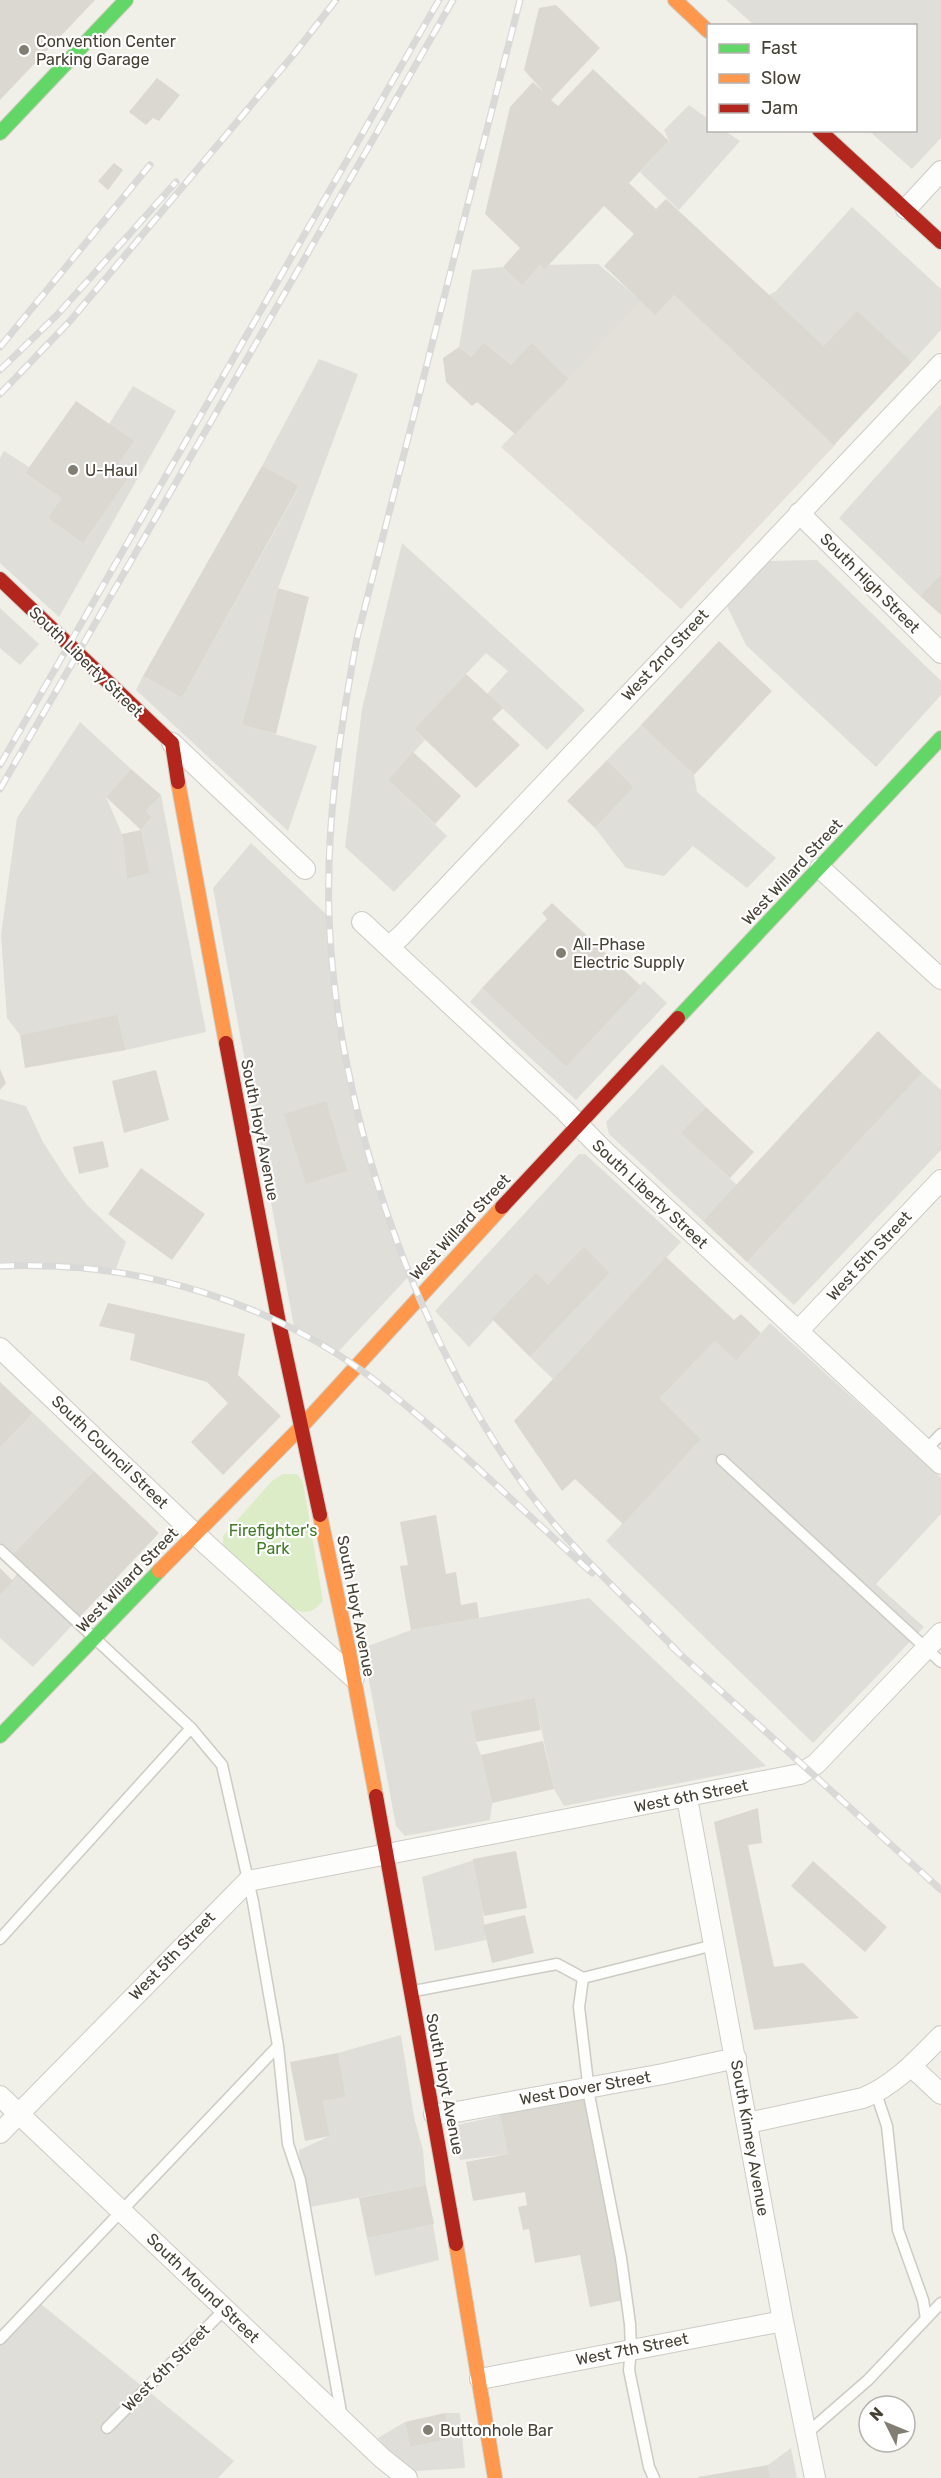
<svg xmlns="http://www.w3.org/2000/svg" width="941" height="2478" viewBox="0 0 941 2478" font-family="Rubik,sans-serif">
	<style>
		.industrial { fill: #e3e0d9 }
		.green { fill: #dbecc7 }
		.parking { fill: #dfded8 }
		.building { fill: #dad8d1 }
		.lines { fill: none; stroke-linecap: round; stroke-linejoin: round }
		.lane-casing { stroke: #cccbc4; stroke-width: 13 }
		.street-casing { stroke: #cccbc4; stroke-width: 22 }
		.fast-casing { stroke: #d0ccbf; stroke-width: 16 }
		.slow-casing { stroke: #d0ccbf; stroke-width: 16 }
		.jam-casing { stroke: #d0ccbf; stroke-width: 16 }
		.lane { stroke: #fdfdfc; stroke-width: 10 }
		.street { stroke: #fdfdfc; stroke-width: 20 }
		.fast { stroke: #63d668; stroke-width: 14 }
		.slow { stroke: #ff974d; stroke-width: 14 }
		.jam { stroke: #b3261e; stroke-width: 14 }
		.rail-casing { stroke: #d9d9d8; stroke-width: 7 }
		.rail { stroke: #fff; stroke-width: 4.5; stroke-dasharray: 14; stroke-linecap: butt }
		.poi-dot { fill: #827e73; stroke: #fff; stroke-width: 2 }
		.labels { text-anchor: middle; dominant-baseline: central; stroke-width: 4.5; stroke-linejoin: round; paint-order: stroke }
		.poi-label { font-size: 16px; fill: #464134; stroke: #fff; text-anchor: start }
		.street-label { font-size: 16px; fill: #464134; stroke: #fff }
		.park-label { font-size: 16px; fill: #407b25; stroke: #fff }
	</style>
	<rect width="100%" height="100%" fill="#f0efe8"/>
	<path class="industrial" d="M674,295L836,444L681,609L501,447L641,301Z"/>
	<path class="green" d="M283,1474H297L303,1482L323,1601C312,1613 306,1615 291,1608L223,1545V1536L272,1481Z"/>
	<path class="parking" d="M726,0H941V138L912,169L869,131L916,130V26L754,25Z
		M689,105L708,119V130L725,131L740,141L679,210L640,172L669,141L664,130Z
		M852,207L941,289V330L912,362L824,346L769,295L776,291Z
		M598,264L641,301L568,379L511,365L484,344L471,357L459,347L472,270L503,267L522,284L540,265Z
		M319,359L358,374L278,588L242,725L317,746L288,831L136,690L143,676L182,698L299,487L262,466Z
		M133,386L176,411L59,617L0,563V458L4,451L29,467L25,473L61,498L48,518L83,542L129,477L116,467L109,424Z
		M941,404V574L920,596L839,518Z
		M402,543L585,710L547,750L487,694L508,671L486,653L414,729L425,740L388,780L447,836L394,892L345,847L362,709Z
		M817,560L941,681V695L876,767L746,645L727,606L769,561Z
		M0,608L39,644L20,665L0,648Z
		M80,722L131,769L106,797L122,834L127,879L150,873L141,830L152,817L146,811L161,795L206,1032L126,1050L117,1016L20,1035L7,1018L1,935L17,818Z
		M641,725L694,775L697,792L776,858L747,888L693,846L664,876L626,868L595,828L634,787L607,760Z
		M251,843L329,917L337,1002L348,1063L377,1178L411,1274L336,1354L295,1332L213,888Z
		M644,981L667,1003L576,1100L470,1002L482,988L566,1067Z
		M662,1064L706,1107L682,1133L737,1185L703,1221L609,1134L606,1122Z
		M922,1073L941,1090V1150L794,1305L747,1262Z
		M0,1099L26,1106L43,1142L66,1178L87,1205L126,1242L115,1271L38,1264L0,1266Z
		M579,1154H585L681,1242L553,1379L530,1357L610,1273L584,1248L548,1284L536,1274L469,1347L435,1311Z
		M770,1323L941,1478V1514L876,1584L924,1627L813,1743L606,1541L701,1439L660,1398L715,1341L736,1361Z
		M33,1413L94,1471L9,1558L0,1550V1448Z
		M21,1569L77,1620L33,1667L0,1638V1595Z
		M589,1598L766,1766L564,1806L554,1789L535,1699L470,1711L476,1742L481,1755L492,1803L490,1820L405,1836L396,1826L363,1648L411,1630Z
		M477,1859L486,1940L435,1951L422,1877Z
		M401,2035L414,2117L423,2150L426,2185L305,2208L300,2180L299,2150L330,2136L323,2101L346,2097L338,2053Z
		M502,2115L508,2154L460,2160L453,2126Z
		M433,2224L439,2260L375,2276L367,2238Z
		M36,2300L234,2461L218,2478H0V2339Z
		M445,2413H460L465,2468L415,2471L391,2453L378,2438L405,2422L410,2447L451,2437Z
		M791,2448L797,2478H770L768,2465Z"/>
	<path class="building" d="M0,0H95L0,100Z
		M556,5L600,48L551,100L558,106L593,69L669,141L629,183L656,209L666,199L824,346L857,311L912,362L834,445L674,295L655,315L604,266L634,234L604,206L545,269L540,265L522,285L503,267L520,248L485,214L510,107L533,82L544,92L524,70L539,8Z
		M157,78L180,95L159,121L153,118L146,125L129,112Z
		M114,163L123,170L108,190L98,181Z
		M484,343L511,365L532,343L568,379L515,434L477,402L472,406L446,382L443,358L459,347L471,357Z
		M76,401L134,441L116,467L129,477L83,543L48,518L61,498L25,473Z
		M262,466L299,486L182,698L143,676Z
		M941,574V615L920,596Z
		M278,588L309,597L276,734L242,725Z
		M719,641L772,691L694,775L641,725Z
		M466,674L503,708L492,719L520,745L476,788L414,729Z
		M413,752L461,796L435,824L388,780Z
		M607,760L634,787L595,828L567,801Z
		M131,769L161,795L146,811L152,817L141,830L106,797Z
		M141,830L150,873L127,879L122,834Z
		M552,903L641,986L566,1067L482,988L547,919L542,913Z
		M117,1015L126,1050L25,1068L20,1035Z
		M878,1031L922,1073L747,1262L703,1221Z
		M0,1069L6,1083L0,1090Z
		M156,1070L169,1120L124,1133L112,1081Z
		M326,1101L347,1171L306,1184L284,1114Z
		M706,1107L754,1152L730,1178L681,1133Z
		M103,1141L109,1167L79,1174L73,1147Z
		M141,1168L205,1214L172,1260L108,1214Z
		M584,1247L610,1273L530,1357L492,1319L536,1273L548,1284Z
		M666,1257L734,1320L741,1314L761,1333L736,1361L715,1341L660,1398L701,1439L623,1524L575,1479L562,1491L514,1421Z
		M108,1303L245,1334L238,1375L281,1416L223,1475L191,1442L228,1403L207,1382L130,1360L135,1334L99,1326Z
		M0,1382L33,1413L0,1448Z
		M94,1471L159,1533L77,1620L9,1558Z
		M436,1515L446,1574L456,1572L461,1605L477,1602L479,1618L411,1630L400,1566L408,1565L400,1522Z
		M0,1568L13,1581L0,1595Z
		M535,1698L541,1730L476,1742L470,1711Z
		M543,1741L554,1789L492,1803L481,1755Z
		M758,1808L762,1843L748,1845L774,1967L803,1963L859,2018L754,2030L714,1822Z
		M516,1851L527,1908L484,1916L473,1859Z
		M813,1861L887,1927L865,1952L791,1886Z
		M525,1915L534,1953L492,1963L483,1925Z
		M338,2053L346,2097L323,2101L330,2136L305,2141L290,2062Z
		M586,2097L624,2300L590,2307L580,2255L535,2263L529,2229L523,2230L518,2207L527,2205L525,2192L473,2201L466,2162L508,2154L500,2113Z
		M426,2185L434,2224L367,2238L359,2198Z
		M445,2413L451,2438L410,2447L405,2422Z
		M768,2465L770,2478H698V2477Z"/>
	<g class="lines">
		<g class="lane-casing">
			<path id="lane" d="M926,1450L941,1434
				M722,1460L941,1662
				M0,1550L191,1728L0,1939
				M583,1978L579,2007L590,2100L621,2258L630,2324L631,2349L629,2370L649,2467L654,2478
				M414,1991L557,1964L583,1978L714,1945
				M278,2046L288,2144L300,2180L342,2418
				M876,2093L887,2126L898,2230L923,2300L926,2319
				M0,2339L278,2046L253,1902L222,1765L191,1728
				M107,2428L225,2309
				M806,2434L868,2380L941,2303"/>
		</g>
		<g class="street-casing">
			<path id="street" d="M906,209L941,171
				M799,513L941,653
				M172,743L305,869
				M820,868L941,979
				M362,922L565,1111L600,1147L941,1464
				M389,946L401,936L941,364
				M798,1331L941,1180
				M0,1348L195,1534L354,1678
				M687,1798L783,2321L815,2478
				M911,2066L941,2094
				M0,2096L382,2458L407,2478
				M434,2114L451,2113L663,2074L736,2058
				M748,2123L863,2098C895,2085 917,2060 941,2036
				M0,2133L248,1881L800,1774L816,1764L941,1633
				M480,2379L783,2321"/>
		</g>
		<g class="fast-casing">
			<path id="fast" d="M0,133L126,0
				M678,1018L941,738
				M0,1736L159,1571"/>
		</g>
		<g class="slow-casing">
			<path id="slow" d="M675,0L708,31
				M178,782L226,1043
				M320,1515L349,1652L376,1796
				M159,1571L302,1426L502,1207
				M456,2244L495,2478"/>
		</g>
		<g class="jam-casing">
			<path id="jam" d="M819,130L941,242
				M0,579L172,743L178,782
				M226,1043L279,1323L320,1515
				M502,1207L678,1018
				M376,1796L456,2244"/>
		</g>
		<use href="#lane" class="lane"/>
		<use href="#street" class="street"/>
		<use href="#fast" class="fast"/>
		<use href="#slow" class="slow"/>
		<use href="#jam" class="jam"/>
		<g class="rail-casing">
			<path id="rail" d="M520,0L357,638C340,730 326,822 329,916C336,1108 414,1336 528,1491C571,1549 627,1599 677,1651
				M0,347L150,165
				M0,370L57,315L176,182
				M0,394L70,321L294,54L336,0
				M0,765L439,0
				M0,789L453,0
				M0,1266C135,1260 275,1301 382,1386C455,1444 522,1510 592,1573
				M671,1646L941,1890"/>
		</g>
		<use href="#rail" class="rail"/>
	</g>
	<g class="poi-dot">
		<circle cx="24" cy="50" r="6"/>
		<circle cx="73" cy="470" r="6"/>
		<circle cx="561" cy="953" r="6"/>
		<circle cx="428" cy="2430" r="6"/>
	</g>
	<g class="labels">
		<g class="poi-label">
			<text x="36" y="41">Convention Center<tspan x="36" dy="18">Parking Garage</tspan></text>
			<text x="85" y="470">U-Haul</text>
			<text x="573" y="944">All-Phase<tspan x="573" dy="18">Electric Supply</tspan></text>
			<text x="440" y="2430">Buttonhole Bar</text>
		</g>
		<g class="street-label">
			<text transform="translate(870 583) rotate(45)">South High Street</text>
			<text transform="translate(665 655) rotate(-47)">West 2nd Street</text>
			<text transform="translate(86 662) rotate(44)">South Liberty Street</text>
			<text transform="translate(792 872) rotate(-47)">West Willard Street</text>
			<text transform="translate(260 1130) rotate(79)">South Hoyt Avenue</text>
			<text transform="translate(650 1194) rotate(43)">South Liberty Street</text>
			<text transform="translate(460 1227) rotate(-47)">West Willard Street</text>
			<text transform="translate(869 1256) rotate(-47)">West 5th Street</text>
			<text transform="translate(110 1452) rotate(44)">South Council Street</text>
			<text transform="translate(127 1580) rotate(-46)">West Willard Street</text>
			<text transform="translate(356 1606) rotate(79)">South Hoyt Avenue</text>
			<text transform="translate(691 1796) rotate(-11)">West 6th Street</text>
			<text transform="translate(172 1956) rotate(-46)">West 5th Street</text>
			<text transform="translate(445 2084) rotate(79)">South Hoyt Avenue</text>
			<text transform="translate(585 2088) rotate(-10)">West Dover Street</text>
			<text transform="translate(750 2138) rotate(80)">South Kinney Avenue</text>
			<text transform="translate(203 2288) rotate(44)">South Mound Street</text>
			<text transform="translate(632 2349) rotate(-11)">West 7th Street</text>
			<text transform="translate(166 2368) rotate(-45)">West 6th Street</text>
		</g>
		<g class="park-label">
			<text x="273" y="1530">Firefighter's<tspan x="273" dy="18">Park</tspan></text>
		</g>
	</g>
	<rect x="707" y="24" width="210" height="108" fill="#ffffff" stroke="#b5b3ae" stroke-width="1.5"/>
	<rect x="719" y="44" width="30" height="9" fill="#63d668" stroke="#b5b3ae" stroke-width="1.5"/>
	<text x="761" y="54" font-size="18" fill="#464134">Fast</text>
	<rect x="719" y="74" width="30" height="9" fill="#ff974d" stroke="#b5b3ae" stroke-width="1.5"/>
	<text x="761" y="84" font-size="18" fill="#464134">Slow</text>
	<rect x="719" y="104" width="30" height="9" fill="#b3261e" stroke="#b5b3ae" stroke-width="1.5"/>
	<text x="761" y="114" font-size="18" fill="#464134">Jam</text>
	<g transform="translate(887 2424) rotate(313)"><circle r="28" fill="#ffffff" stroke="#b5b3ae" stroke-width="1.5"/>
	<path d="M0-4.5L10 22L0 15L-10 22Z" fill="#827e73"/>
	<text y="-9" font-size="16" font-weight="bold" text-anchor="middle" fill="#464134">N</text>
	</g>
</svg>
